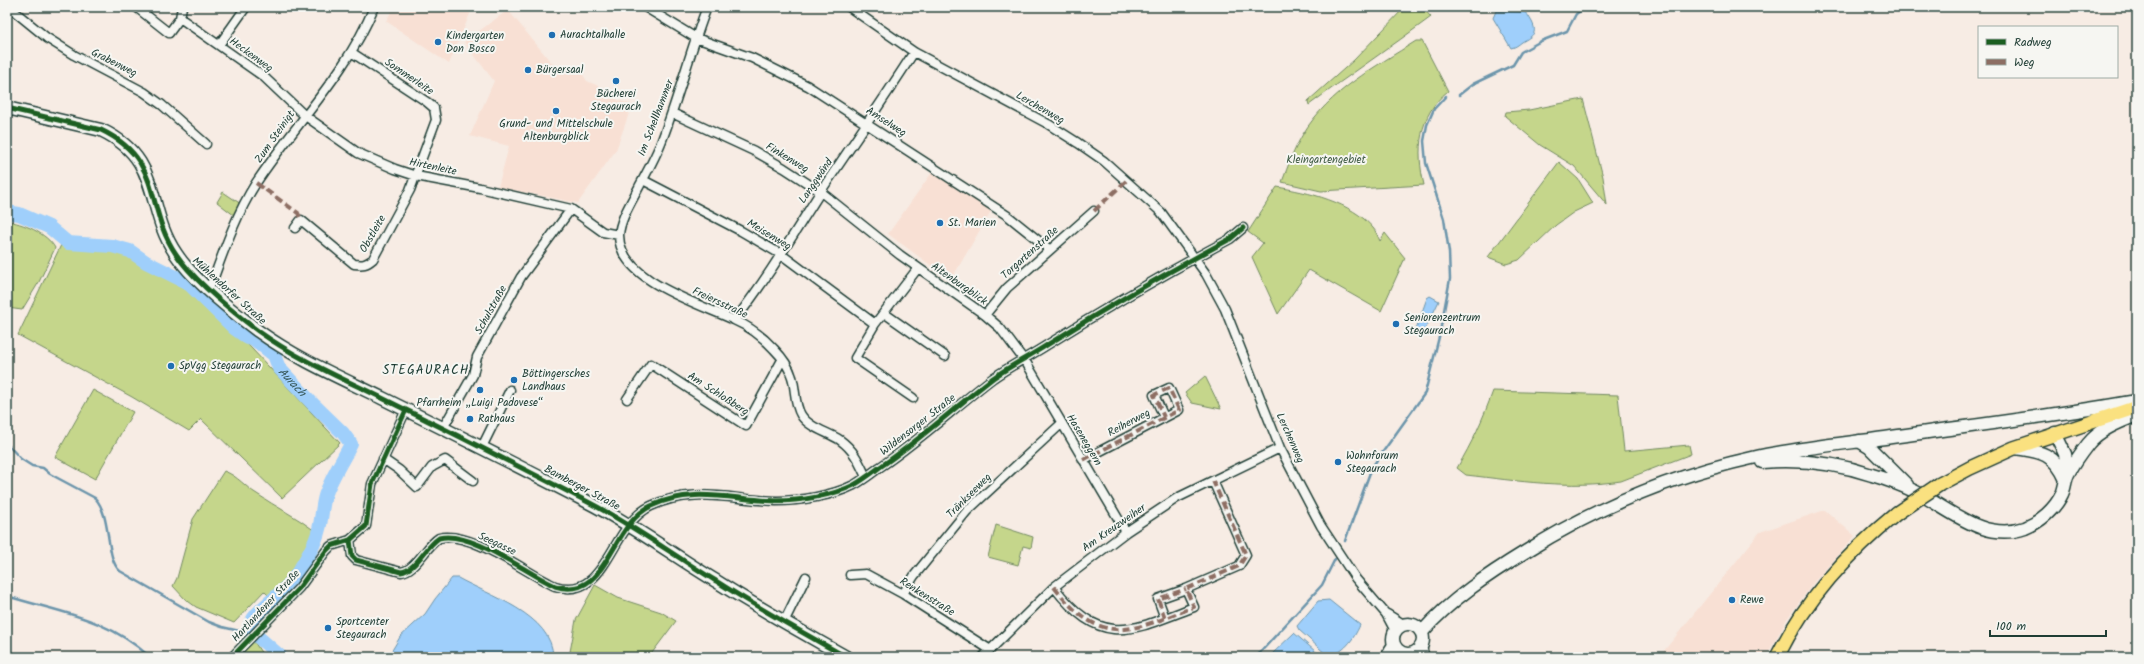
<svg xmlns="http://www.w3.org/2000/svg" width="2144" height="664" viewBox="0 0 2144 664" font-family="Kalam,sans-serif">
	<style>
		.built { fill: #f8e0d4 }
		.green { fill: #c5d68b; stroke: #728a60 }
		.water { fill: #9fcffb; stroke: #6c95ab }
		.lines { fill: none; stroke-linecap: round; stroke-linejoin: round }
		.stream { stroke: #6c95ab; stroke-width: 2.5 }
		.river { stroke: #9fcffb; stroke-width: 14 }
		.street-casing { stroke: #1f3d34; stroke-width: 11 }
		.secondary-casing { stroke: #1f3d34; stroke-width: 15 }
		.primary-casing { stroke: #1f3d34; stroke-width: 16 }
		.street { stroke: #f6f6f2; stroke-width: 8 }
		.secondary { stroke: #f6f6f2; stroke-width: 12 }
		.primary { stroke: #fae180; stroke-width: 13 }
		.primary-bridge-casing { stroke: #1f3d34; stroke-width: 16; stroke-linecap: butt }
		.primary-bridge { stroke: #fae180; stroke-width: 13 }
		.quiet { stroke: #8d6e63; stroke-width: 4; stroke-dasharray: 8 4; stroke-linecap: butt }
		.cycleway-casing { stroke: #f6f6f2; stroke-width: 8 }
		.cycleway { stroke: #1b5e20; stroke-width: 5 }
		.poi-dot { fill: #1f6fb2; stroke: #f6f6f2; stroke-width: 1.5 }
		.labels { text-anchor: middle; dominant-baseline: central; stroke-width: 4; stroke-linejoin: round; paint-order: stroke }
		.poi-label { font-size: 11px; fill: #1f3d34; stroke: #f6f6f2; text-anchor: start }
		.street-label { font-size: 11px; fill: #1f3d34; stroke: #f6f6f2 }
		.park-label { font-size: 11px; fill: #405c45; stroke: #f6f6f2 }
		.water-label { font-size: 12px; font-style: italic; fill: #395a5c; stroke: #f6f6f2 }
		.quarter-label { font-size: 13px; letter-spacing: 1px; fill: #1f3d34; stroke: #f6f6f2 }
	</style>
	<rect width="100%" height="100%" fill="#f7ece4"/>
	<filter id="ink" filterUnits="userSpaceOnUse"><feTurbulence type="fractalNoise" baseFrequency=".025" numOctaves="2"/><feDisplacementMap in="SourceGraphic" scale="8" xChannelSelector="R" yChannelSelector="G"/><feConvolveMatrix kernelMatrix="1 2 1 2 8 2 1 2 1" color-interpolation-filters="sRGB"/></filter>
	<g filter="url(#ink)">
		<path class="built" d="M394,7H468L472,9L449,64L386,21Z
			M508,10L555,67L579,69L587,81L614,93L618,100L632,105L616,150L578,203L498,187L509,146L470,136L494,81L464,42Z
			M933,171L991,211L951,280L888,234Z
			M1825,510L1855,536L1814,582L1787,619L1766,657H1659L1760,532Z"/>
		<path class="green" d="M1405,7H1422L1431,17C1391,47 1349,75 1309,105L1308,101L1354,60Z
			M1416,41H1422L1448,91C1418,115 1416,151 1424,185L1321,191L1282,182C1288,166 1294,149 1303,134C1329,91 1375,67 1416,41Z
			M1583,99L1603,177L1607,205L1574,166L1540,145L1505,116L1506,112L1529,110Z
			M1559,162L1578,179L1593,203L1574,212L1556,225L1519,260L1506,264L1488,257Z
			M1277,187C1307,192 1352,202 1373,228C1376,231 1378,237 1380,241L1385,233L1405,258L1381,311L1309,270L1278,314L1252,257L1263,243L1248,232Z
			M223,192L241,204L235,216L217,202Z
			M7,221C22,223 47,233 55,248L39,282L22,310L7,308Z
			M61,245L113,248L192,288L238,334L340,443L282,498L201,419L189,431L132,397L18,335Z
			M1205,376L1221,409L1192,403L1185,393Z
			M93,390L133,412L95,479L55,457Z
			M1493,391L1618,395L1624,451L1689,445L1691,454L1621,481C1569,489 1518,481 1466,475L1457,468C1472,443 1483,419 1493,391Z
			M224,471C238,476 245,487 257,494C276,507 297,517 315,531C303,558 291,576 272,599L264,591L234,623L196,607L185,599L173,586L177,578L193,519Z
			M996,525L1033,537L1031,548L1023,546L1018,565L988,557Z
			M595,585L618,598L661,612L676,621L649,657H569L576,620Z
			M253,640L264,657H237Z"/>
		<path class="water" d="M1496,11L1524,12C1528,14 1529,17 1532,22C1538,34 1532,36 1522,42C1518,45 1516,47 1511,48L1493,18Z
			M1430,296L1439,301L1425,330L1421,333L1416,329L1427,298Z
			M452,578H458C488,595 553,615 553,657H388L400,637L425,614L435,599Z
			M1329,600L1360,625C1354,639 1343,654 1328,656L1299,630L1297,626L1318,601Z
			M1294,633L1322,657H1274L1272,654Z"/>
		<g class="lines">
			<path class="stream" d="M1459,95L1473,84L1513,65L1521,52L1541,41L1567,31L1576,14L1586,7
				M7,444L21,459L32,466L43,468L50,474L95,498C112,516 105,559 120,571L209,622L222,627L244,632L249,629
				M1345,541L1372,467L1425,393L1439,337L1450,279L1449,252L1444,219L1426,163L1424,141L1427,125L1434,109L1446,96
				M7,596C61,613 106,617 150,657
				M1256,657L1322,585L1335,559"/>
			<path class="river" id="s1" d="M7,212L19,214L49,227L68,243L112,246L130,251L146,262L188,283L234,328L248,338L255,340L274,355L279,368L312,403L343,433L351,444C343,460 331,478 325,496C322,506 322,518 319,529C315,546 304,563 294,578C284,594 250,612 249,629L281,657"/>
			<g class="street-casing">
				<path id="street" d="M9,7L47,38L74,55L144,92L162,105L206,144
					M136,7L169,33L180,18L182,7
					M645,7L696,38L752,58L808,86L1008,216L1049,249
					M707,7C690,51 679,96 662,140C656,156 647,172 639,187C632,201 620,219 619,235C619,281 701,304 734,320C748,326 763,337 774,349C781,356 789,367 792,377C796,389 794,404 801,415C809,428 828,432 840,440C854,450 859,462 866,477
					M849,7L914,52L1048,124L1078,143L1104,161L1161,212L1206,274L1225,309L1280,448L1321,526L1356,579L1386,614L1395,631
					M180,18L264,77L304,115L358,153L395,169L416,176L480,188L571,209L603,232L619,235
					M219,45L246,7
					M672,113L754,151L784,168L821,192L900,255L985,315L1000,328L1027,364L1126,532
					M643,180L741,231L782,255L875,324
					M295,228L301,220L354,264C363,265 366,265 373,259L410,190L436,120L434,108L427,102L351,52
					M208,288L213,280C225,247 237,213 256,183C294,125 348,72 374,7
					M884,313L945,356
					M985,315L1007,288L1094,211
					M735,320C767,279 793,235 821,191C852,145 884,99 914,52
					M913,398L855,358L875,324L918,268
					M627,399L651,364L746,426L782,360
					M443,428L473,375L477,357L521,277L571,209
					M482,447L510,390
					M383,459L399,470L417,487L432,467L445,460L473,481
					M1083,460L1179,410L1169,388L1154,395L1164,417
					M350,540L352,556L356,560L401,572C416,570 425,547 439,538C471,530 526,573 555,586C608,602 609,526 651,506C693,486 732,500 776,501C800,501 832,496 854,485C863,480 872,473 880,467C920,440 955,407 993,378C1010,366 1030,356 1047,345C1107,307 1168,272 1230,239L1243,228
					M850,575L866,574L903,594L989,649
					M1054,587C1102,649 1131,631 1194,607L1186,589L1239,566L1246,555L1213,481
					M903,594L914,576L967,511L1061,424
					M1387,614L1403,624
					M1165,618L1158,599L1186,589
					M784,622L806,577
					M1422,647L1425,657
					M1415,653L1421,657
					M232,657L299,588L326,551L331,546L350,540L366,526L372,484L406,410
					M983,657L1054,587L1126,532L1177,498L1280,448"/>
			</g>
			<g class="secondary-casing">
				<path id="secondary" d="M7,108L101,130C164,160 144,207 176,254C193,280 233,312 258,331C297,359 339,377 382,398C451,432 520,467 588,502C633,525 673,555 716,581C758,608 802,632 846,657
					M2055,433L2065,454L2068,473
					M1859,441L1869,447L1907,485
					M2014,448C2041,451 2055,454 2066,480
					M1762,462C1799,459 1836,463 1872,475C1886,479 1901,485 1914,491C1949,508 1983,543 2025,528C2040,522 2055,509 2062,494C2065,488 2065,480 2068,474C2073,464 2081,453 2088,444C2100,429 2120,422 2137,415
					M1393 639a15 15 0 1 1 30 0a15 15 0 1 1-30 0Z
					M1422,632C1450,600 1489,574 1525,552C1595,508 1671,476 1752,458C1795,448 1841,444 1885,438C1969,426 2053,416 2137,401
					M1386,657L1394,645"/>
			</g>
			<g class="primary-casing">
				<path id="primary" d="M1940,484L1970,468L2014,448L2137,407
					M1777,657C1806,599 1847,554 1897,513"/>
			</g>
			<use href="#street" class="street"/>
			<use href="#secondary" class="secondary"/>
			<use href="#primary" class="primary"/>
			<g class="primary-bridge-casing">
				<path id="primary-bridge" d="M1897,513L1940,484"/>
			</g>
			<use href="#primary-bridge" class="primary-bridge"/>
			<path class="quiet" d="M256,183L298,213L301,220
				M1094,211L1127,180
				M1083,460L1179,410L1169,388L1154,395L1164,417
				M1054,587C1102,649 1131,631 1194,607L1186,589L1239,566L1246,555L1213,481
				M1165,618L1158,599L1186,589"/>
			<g class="cycleway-casing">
				<path id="cycleway" d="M7,108L101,130C164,160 144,207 176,254C193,280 233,312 258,331C297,359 339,377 382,398C451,432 520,467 588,502C633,525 673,555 716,581C758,608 802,632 846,657
					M350,540L352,556L356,560L401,572C416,570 425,547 439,538C471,530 526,573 555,586C608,602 609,526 651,506C693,486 732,500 776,501C800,501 832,496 854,485C863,480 872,473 880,467C920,440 955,407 993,378C1010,366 1030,356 1047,345C1107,307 1168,272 1230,239L1243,228
					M232,657L299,588L326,551L331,546L350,540L366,526L372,484L406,410"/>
			</g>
			<use href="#cycleway" class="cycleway"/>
		</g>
	</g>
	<g class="poi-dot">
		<circle cx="552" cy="35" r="4"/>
		<circle cx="438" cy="42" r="4"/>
		<circle cx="528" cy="70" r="4"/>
		<circle cx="616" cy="81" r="4"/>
		<circle cx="556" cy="111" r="4"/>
		<circle cx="940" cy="223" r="4"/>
		<circle cx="1396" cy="324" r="4"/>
		<circle cx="171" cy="366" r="4"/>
		<circle cx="514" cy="380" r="4"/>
		<circle cx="480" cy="390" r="4"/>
		<circle cx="470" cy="419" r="4"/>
		<circle cx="1338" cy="462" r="4"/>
		<circle cx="1732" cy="600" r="4"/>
		<circle cx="328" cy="628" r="4"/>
	</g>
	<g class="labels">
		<g class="poi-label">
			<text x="560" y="35">Aurachtalhalle</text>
			<text x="446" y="36">Kindergarten<tspan x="446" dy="13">Don Bosco</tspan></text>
			<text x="536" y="70">Bürgersaal</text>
			<text x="616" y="94" text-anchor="middle">Bücherei<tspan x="616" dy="13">Stegaurach</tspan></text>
			<text x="556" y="124" text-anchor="middle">Grund- und Mittelschule<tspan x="556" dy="13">Altenburgblick</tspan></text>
			<text x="948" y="223">St. Marien</text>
			<text x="1404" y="318">Seniorenzentrum<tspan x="1404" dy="13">Stegaurach</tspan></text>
			<text x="179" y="366">SpVgg Stegaurach</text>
			<text x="522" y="374">Böttingersches<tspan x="522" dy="13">Landhaus</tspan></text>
			<text x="480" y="403" text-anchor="middle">Pfarrheim „Luigi Padovese“</text>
			<text x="478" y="419">Rathaus</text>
			<text x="1346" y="456">Wohnforum<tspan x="1346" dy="13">Stegaurach</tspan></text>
			<text x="1740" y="600">Rewe</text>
			<text x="336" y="622">Sportcenter<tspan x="336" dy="13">Stegaurach</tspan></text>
		</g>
		<g class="street-label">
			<text transform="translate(251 55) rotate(36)">Heckenweg</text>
			<text transform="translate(114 63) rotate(27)">Grabenweg</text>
			<text transform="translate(409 77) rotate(34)">Sommerleite</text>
			<text transform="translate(1040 108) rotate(30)">Lerchenweg</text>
			<text transform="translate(656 118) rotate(-69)">Im Schellhammer</text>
			<text transform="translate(886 122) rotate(33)">Amselweg</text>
			<text transform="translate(275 137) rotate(-55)">Zum Steinigt</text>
			<text transform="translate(787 158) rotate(31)">Finkenweg</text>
			<text transform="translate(433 167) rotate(12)">Hirtenleite</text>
			<text transform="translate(816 181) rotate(-56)">Langgwänd</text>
			<text transform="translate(373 234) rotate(-60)">Obstleite</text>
			<text transform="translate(769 235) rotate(31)">Meisenweg</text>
			<text transform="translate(1030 253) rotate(-42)">Torgartenstraße</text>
			<text transform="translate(959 284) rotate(35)">Altenburgblick</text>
			<text transform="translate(229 291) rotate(42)">Mühlendorfer Straße</text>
			<text transform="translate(720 303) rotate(25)">Freiersstraße</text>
			<text transform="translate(491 310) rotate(-61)">Schulstraße</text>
			<text transform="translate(718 394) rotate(33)">Am Schloßberg</text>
			<text transform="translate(1129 423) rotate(-28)">Reiherweg</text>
			<text transform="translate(918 425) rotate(-38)">Wildensorger Straße</text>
			<text transform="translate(1290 438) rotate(66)">Lerchenweg</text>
			<text transform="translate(1084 440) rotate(59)">Haseneggern</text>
			<text transform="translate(582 488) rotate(28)">Bamberger Straße</text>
			<text transform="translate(969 496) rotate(-45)">Tränkseeweg</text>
			<text transform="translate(1114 528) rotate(-35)">Am Kreuzweiher</text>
			<text transform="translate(497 544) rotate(25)">Seegasse</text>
			<text transform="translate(927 597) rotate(32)">Renkenstraße</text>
			<text transform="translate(266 606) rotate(-47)">Hartlandener Straße</text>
		</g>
		<g class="park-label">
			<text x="1326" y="160">Kleingartengebiet</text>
		</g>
		<g class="water-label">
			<text stroke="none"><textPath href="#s1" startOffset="345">Aurach</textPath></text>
		</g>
		<g class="quarter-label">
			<text x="426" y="370">STEGAURACH</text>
		</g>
	</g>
	<rect width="2144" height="664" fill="none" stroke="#f6f6f2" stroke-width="24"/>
	<rect x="12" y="12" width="2120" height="640" fill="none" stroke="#1f3d34" stroke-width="1.5" filter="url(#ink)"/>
	<rect x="1978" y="26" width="140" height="52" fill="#f6f6f2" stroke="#a0aca6"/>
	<rect x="1986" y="39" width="20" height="6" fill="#1b5e20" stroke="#a0aca6"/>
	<text x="2014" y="46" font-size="12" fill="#1f3d34">Radweg</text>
	<rect x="1986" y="59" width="20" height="6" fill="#8d6e63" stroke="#a0aca6"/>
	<text x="2014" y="66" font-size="12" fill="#1f3d34">Weg</text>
	<path d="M1990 630v6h116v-6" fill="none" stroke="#1f3d34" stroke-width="2"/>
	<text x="1996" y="630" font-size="12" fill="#1f3d34" stroke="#f6f6f2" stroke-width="3" paint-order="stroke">100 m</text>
</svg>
